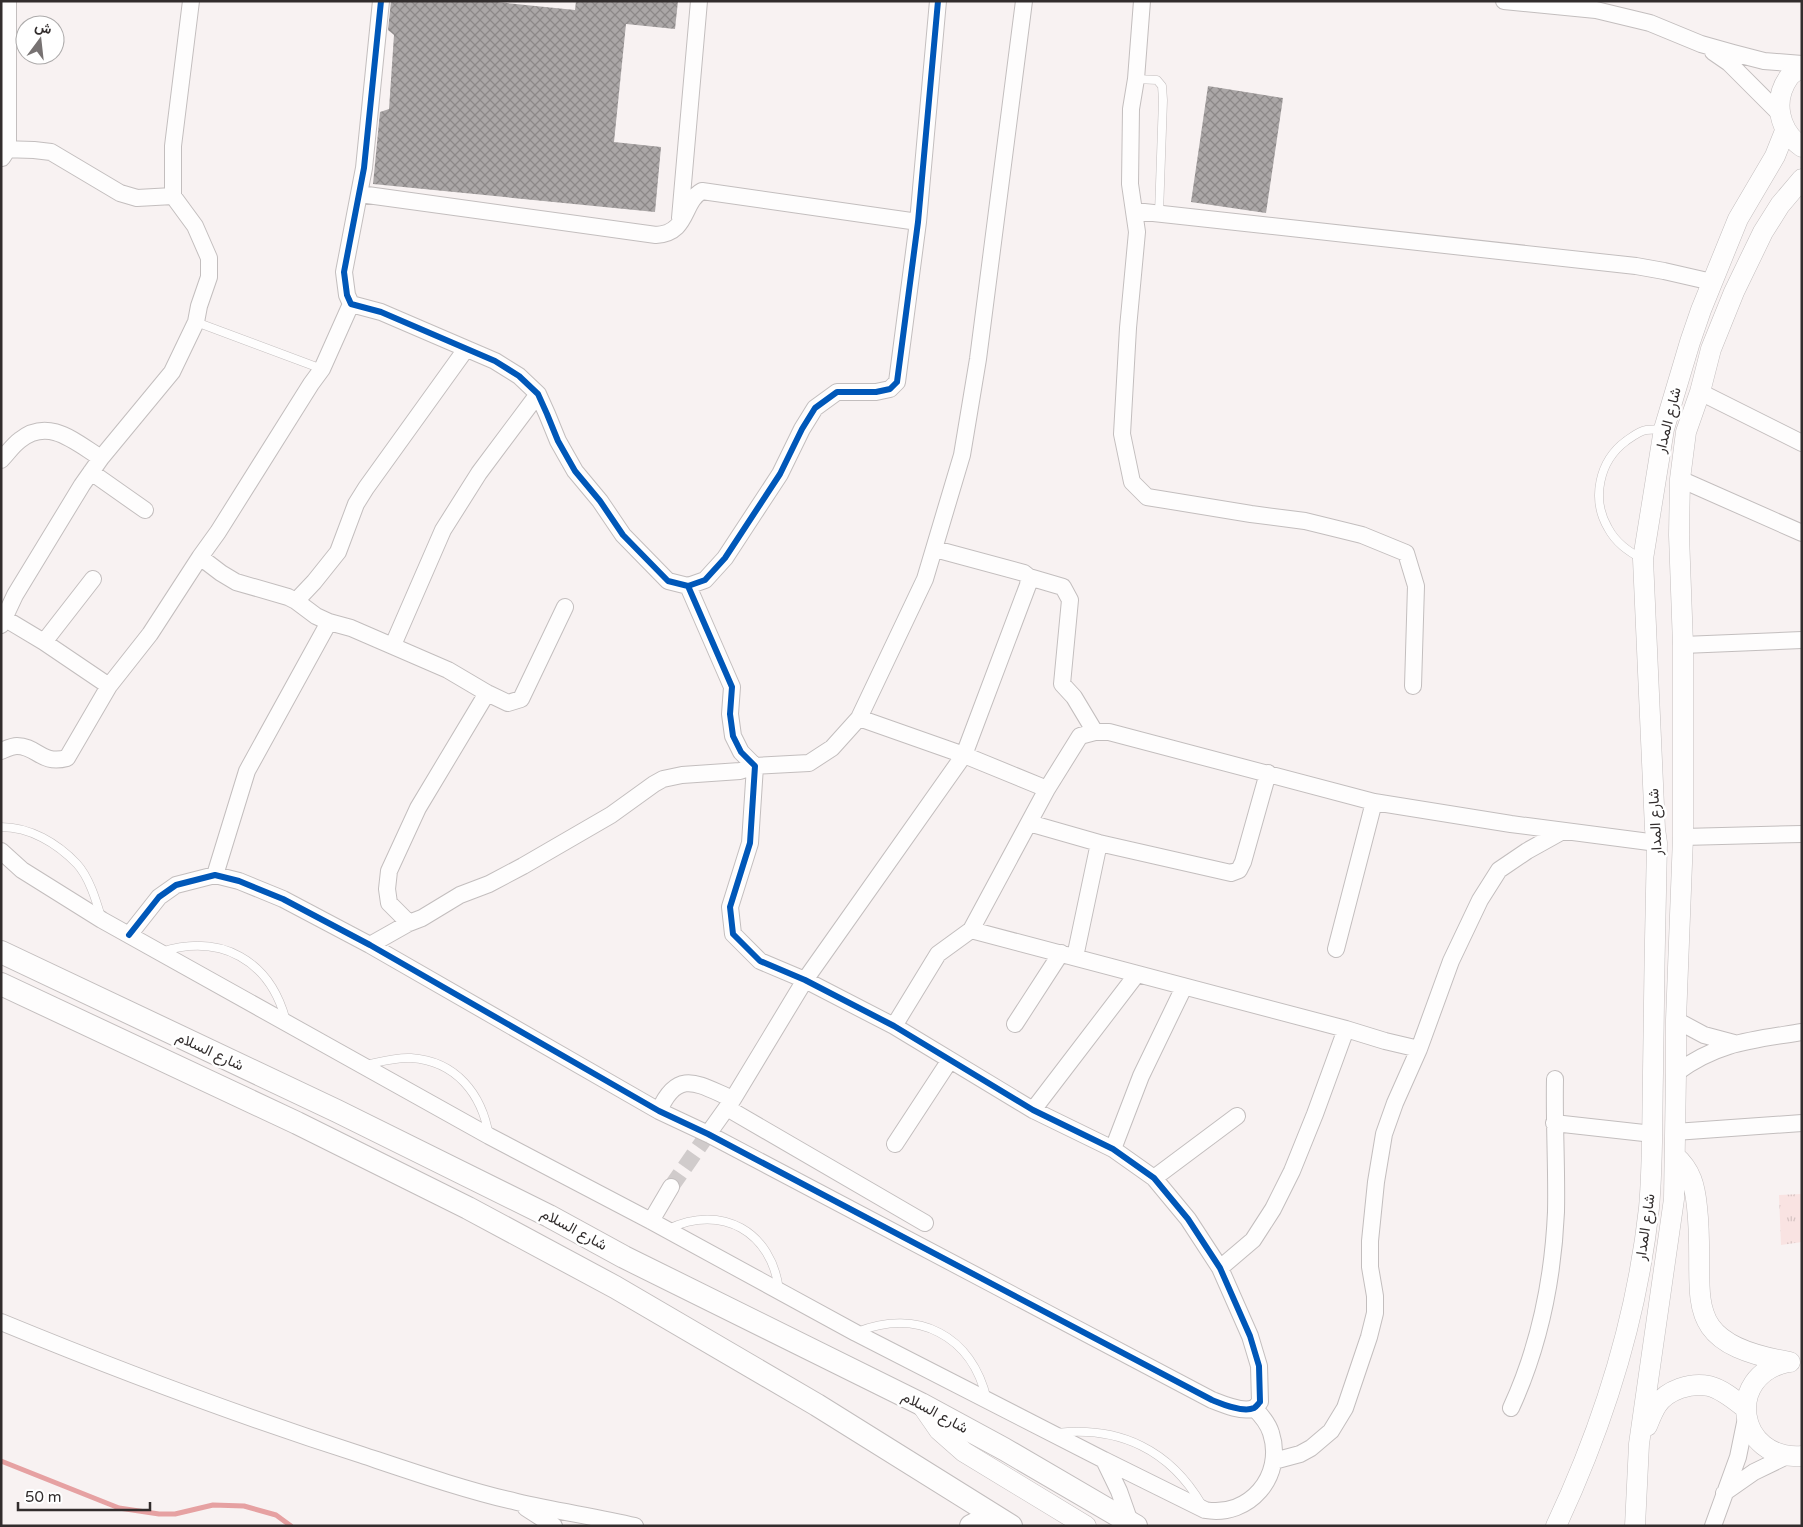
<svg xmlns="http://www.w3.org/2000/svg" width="1803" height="1527" viewBox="0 0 1803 1527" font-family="'Varela Round',Vazirmatn,sans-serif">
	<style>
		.grass { fill: url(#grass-tufts) }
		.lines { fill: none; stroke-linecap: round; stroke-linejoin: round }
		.stream { stroke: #e6a1a2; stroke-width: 5 }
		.building { fill: url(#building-cross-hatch) }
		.minor-tunnel { stroke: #d0cbcb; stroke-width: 16; stroke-dasharray: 16 8; stroke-linecap: butt }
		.service-casing { stroke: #c3bebe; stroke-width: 9 }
		.minor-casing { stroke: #c3bebe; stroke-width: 18 }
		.tertiary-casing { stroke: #c3bebe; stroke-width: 21 }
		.secondary-casing { stroke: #c3bebe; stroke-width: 24 }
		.service { stroke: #fefdfd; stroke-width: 8 }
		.minor { stroke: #fefdfd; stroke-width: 16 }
		.tertiary { stroke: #fefdfd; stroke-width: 20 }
		.secondary { stroke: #fefdfd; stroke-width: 22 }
		.cycleway-casing { stroke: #fff; stroke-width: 9 }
		.cycleway { stroke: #0057b8; stroke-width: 6 }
		.labels { text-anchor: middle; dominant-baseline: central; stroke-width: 5; stroke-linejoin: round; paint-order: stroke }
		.street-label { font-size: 15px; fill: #322d2d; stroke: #fff }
	</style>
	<defs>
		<pattern id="grass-tufts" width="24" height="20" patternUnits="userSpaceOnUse" patternTransform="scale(1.25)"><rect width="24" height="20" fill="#f9e3e2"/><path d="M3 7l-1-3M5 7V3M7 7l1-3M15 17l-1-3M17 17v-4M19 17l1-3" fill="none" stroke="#d6c3c2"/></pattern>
		<pattern id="building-cross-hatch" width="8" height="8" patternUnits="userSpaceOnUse" patternTransform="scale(1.25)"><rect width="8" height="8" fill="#aba7a7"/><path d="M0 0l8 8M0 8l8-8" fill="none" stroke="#8c8888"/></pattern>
	</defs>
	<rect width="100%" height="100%" fill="#f8f2f2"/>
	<path class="grass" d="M1802,1194V1242L1781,1245L1779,1195Z"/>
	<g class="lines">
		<path class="stream" d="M1,1461L119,1508L159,1514H175L213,1505L244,1506L276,1515L291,1526"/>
	</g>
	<path class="building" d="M391,1H487L575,10L576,1H678L675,29L626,24L614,142L661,147L655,212L373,184L380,112L389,109L394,35L388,30Z
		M1208,86L1283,98L1266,213L1191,202Z"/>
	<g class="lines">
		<path class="minor-tunnel" d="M671,1187L708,1134"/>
		<g class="service-casing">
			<path id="service" d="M1136,79L1157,80L1162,86L1163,100L1159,213
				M196,322L322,369
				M1642,559C1628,551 1616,543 1608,528C1591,499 1599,461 1626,441C1632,437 1639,431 1646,430C1651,429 1657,430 1662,429
				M1,827C30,827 57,843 77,864C89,877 96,900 101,917
				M161,952C221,933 270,960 286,1021
				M365,1065C380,1062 395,1057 411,1058C456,1061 482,1094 489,1136
				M668,1229C722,1203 772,1232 779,1290
				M857,1332C918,1308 972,1335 987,1400
				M1057,1433C1120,1426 1170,1450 1202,1505"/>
		</g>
		<g class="minor-casing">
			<path id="minor" d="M381,1L364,168L344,272L347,295L351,304L381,312L495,361L519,376L538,394L547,414L558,441L575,471L600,501L623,535L668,581L688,586L705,580L725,558L780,474L802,429L815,408L837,392H876L890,389L897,382L918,222L938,1
				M1142,1L1136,79L1131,109L1130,184L1137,232L1128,328L1122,434L1132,482L1147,497L1251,514L1305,521L1362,535L1406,553L1416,586L1413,686
				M1504,1L1596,10L1650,23L1701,44L1733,53L1764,61L1802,64
				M1713,52L1729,63L1779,113
				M1,149L34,150L51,152L120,193L137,198L173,196
				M2,158L8,149V1
				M360,194L656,235C689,233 682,202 702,191L918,222
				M1135,211L1636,266L1664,271L1712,282
				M680,218L699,1
				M1700,392L1802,443
				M1,460C7,454 13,445 20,440C49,417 75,442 101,458
				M91,472L145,510
				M1680,479L1802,533
				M200,557L221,573L236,582L288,597L296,601L316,616L329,622L351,628L448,670L487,693L508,703L521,699L565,607
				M1029,577L1063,587L1070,600L1062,684L1074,697L1095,732
				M296,601L314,582L338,552L356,504L366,488L466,349
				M4,618L44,642L109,686
				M1,625L15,595L82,485L101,458L172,372L196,322L199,306L209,277V258L195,226L173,196V146L191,1
				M44,642L93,579
				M393,645L443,530L479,473L538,394
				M1683,645L1802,640
				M859,718L964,755L1047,789
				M1,751C6,749 12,746 17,746C37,746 41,765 67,758L109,686L150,634L200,557L218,532L311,384L322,369L351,304
				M1029,823L1099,843L1231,873L1239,870L1243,862L1268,773
				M1683,837L1802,834
				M1,851L22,870L102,920L489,1136L651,1221L856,1333L1104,1460L1119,1491L1130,1522
				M215,875L247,771L329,622
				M409,923L389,903L387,889L389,871L418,808L487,693
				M971,930L1047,789L1080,736L1095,732H1109L1374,802L1511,824L1657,843
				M129,935L159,897L176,885L215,875L239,881L283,899L370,945L659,1111L708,1134L1212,1400C1222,1404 1243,1413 1254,1408C1256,1407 1258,1404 1260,1402L1259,1366L1250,1336L1220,1268L1188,1219L1154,1178L1113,1149L1033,1110L894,1026L805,980L760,961L733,934L730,907L750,843L755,766L741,752L733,736L730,714L732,687L688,586
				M370,945L409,923L422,918L460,895L489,884L523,866L611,815L654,784L663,779L682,775L740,771L755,766L809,763L832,748L859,718L925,579L962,455L978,359L1024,1
				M1336,949L1374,802
				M1075,957L1099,843
				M1676,1020L1704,1035L1734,1043
				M1015,1024L1061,953
				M894,1026L938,954L971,930L1346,1029
				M1676,1073C1717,1042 1753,1040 1802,1032
				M727,1108L925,1223
				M1033,1110L1137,974
				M659,1111C678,1067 699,1085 733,1099
				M1554,1123L1653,1134
				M1675,1132L1802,1123
				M708,1134L733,1099L805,980L964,755L1028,585L1029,577L1024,573L935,549
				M895,1144L950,1060
				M1113,1149L1141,1076L1184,987
				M1154,1178L1237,1116
				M651,1221L671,1187
				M1220,1268L1253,1240L1273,1209L1292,1171L1315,1114L1346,1029L1385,1041L1419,1049
				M1,1322C120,1371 240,1416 362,1455C413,1472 465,1490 517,1502C556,1511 596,1517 635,1526
				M1511,1408C1539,1347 1553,1279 1556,1212C1557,1168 1554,1124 1555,1079
				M1104,1460L1205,1510C1249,1518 1285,1476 1271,1433C1268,1423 1261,1415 1254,1408
				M1274,1461L1300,1454L1311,1448L1331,1431L1345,1408L1369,1337L1375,1313V1296L1370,1267V1241L1376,1182L1384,1134L1395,1103L1419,1049L1451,961L1480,900L1499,870L1527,851L1563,831
				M1724,1493L1754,1472L1787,1456
				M526,1508L554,1526
				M1713,1526L1738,1457L1746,1418"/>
		</g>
		<g class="tertiary-casing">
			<path id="tertiary" d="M1802,67C1798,70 1792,73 1789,77C1772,101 1779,131 1802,147
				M1675,1156C1691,1170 1695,1186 1697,1207C1707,1297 1672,1342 1790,1362
				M1788,1362C1724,1375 1737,1461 1802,1456
				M921,1404L939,1430L964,1452L1086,1526
				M1647,1426C1650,1419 1653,1411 1657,1405C1667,1390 1691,1382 1709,1386C1722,1389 1735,1400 1745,1408
				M1556,1526C1603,1426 1637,1318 1649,1208C1653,1163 1652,1118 1653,1073C1654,996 1655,920 1657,843L1655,829L1643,559L1664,429L1690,342L1701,310L1738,219L1775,156L1785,131
				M1635,1526L1639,1444L1674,1199L1676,1073V1020L1683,837V645L1679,535L1680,479L1686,432L1700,392L1711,349L1734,292L1763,232L1780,205L1802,179"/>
		</g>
		<g class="secondary-casing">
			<path id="secondary" d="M1,952L337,1111L549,1216L624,1257L921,1404L1004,1449L1136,1526
				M1,984L297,1123L468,1208L615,1287L817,1405L1011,1526
				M971,1526L992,1515"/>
		</g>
		<use href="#service" class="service"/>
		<use href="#minor" class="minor"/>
		<use href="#tertiary" class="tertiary"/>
		<use href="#secondary" class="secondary"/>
		<g class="cycleway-casing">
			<path id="cycleway" d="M381,1L364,168L344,272L347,295L351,304L381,312L495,361L519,376L538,394L547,414L558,441L575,471L600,501L623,535L668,581L688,586L705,580L725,558L780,474L802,429L815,408L837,392H876L890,389L897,382L918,222L938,1
				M129,935L159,897L176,885L215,875L239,881L283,899L370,945L659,1111L708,1134L1212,1400C1222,1404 1243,1413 1254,1408C1256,1407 1258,1404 1260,1402L1259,1366L1250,1336L1220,1268L1188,1219L1154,1178L1113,1149L1033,1110L894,1026L805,980L760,961L733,934L730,907L750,843L755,766L741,752L733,736L730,714L732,687L688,586"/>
		</g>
		<use href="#cycleway" class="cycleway"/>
	</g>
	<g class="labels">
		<g class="street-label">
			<text transform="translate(1668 420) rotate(-76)">شارع المدار</text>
			<text transform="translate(1655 822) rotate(-93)">شارع المدار</text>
			<text transform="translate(210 1051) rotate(25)">شارع السلام</text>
			<text transform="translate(1645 1227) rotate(-82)">شارع المدار</text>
			<text transform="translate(574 1229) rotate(28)">شارع السلام</text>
			<text transform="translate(935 1412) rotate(28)">شارع السلام</text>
		</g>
	</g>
	<rect width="1803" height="1527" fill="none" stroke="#322d2d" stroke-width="5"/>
	<g transform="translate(40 40) rotate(15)"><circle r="24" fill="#ffffff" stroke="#adabab"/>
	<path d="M0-4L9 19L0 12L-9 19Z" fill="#777272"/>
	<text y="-8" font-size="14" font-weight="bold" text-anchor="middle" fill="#322d2d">ش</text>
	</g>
	<path d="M18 1502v8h132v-8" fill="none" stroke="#322d2d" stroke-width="2.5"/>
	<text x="25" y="1502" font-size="15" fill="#322d2d" stroke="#ffffff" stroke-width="4" paint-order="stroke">50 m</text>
</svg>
